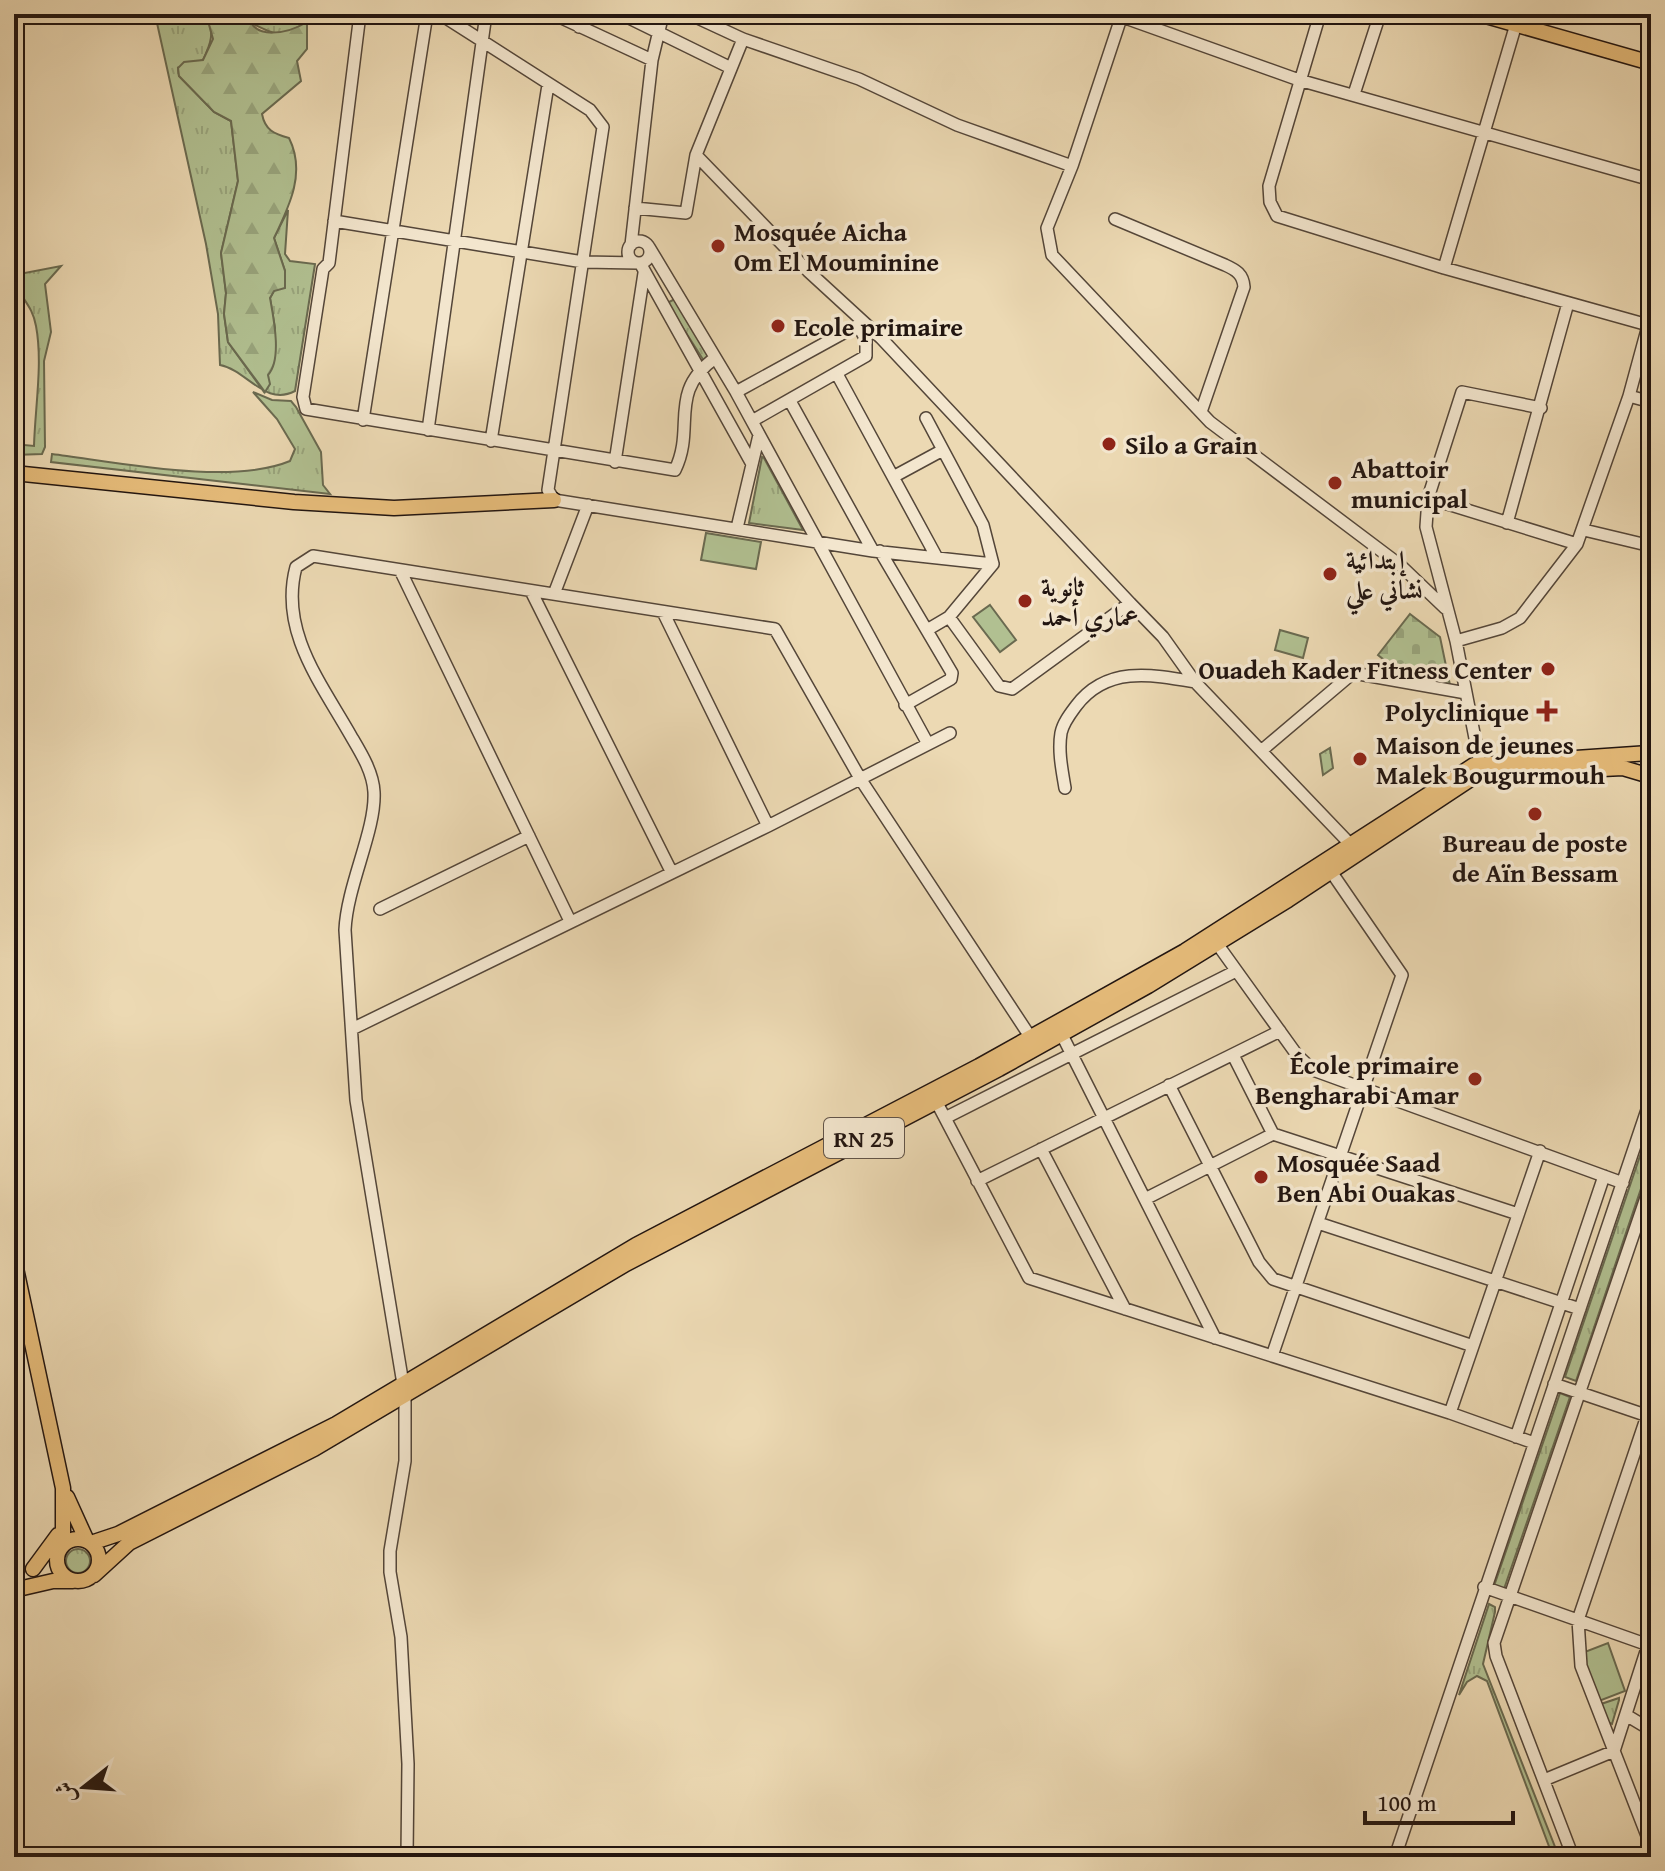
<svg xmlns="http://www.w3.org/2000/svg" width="1665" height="1871" viewBox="0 0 1665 1871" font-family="'Gentium Book Plus',Amiri,serif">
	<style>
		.grass { fill: url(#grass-tufts); stroke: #6a6a50; stroke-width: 2 }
		.forest { fill: url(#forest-firs); stroke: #6a6a50; stroke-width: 2 }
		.cemetery { fill: url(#cemetery-stones); stroke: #6a6a50; stroke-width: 2 }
		.park { fill: #b1c091; stroke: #6a6a50; stroke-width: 2 }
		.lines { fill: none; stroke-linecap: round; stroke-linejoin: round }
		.minor-casing { stroke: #544639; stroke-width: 14 }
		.major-casing { stroke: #221510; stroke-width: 17 }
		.minor { stroke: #f3e6ce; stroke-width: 11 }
		.major { stroke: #e6bc7a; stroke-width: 14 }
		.poi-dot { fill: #8f2418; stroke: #f3e6ce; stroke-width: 3 }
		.labels { text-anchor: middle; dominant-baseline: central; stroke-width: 7; stroke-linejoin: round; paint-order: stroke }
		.shield { fill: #f3e6ce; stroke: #615449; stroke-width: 2 }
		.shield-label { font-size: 24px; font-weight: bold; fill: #221510 }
		.poi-label { font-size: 26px; font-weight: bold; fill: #221510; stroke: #f3e6ce; text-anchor: start }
	</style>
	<defs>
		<pattern id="grass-tufts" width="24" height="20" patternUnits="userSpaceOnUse" patternTransform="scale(2)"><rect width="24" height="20" fill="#b1c091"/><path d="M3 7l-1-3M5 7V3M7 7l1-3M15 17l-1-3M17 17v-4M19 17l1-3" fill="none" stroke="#98a47c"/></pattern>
		<pattern id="forest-firs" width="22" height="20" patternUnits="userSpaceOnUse" patternTransform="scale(2)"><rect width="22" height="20" fill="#b1c091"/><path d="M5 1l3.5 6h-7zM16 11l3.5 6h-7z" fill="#98a47c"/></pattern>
		<pattern id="cemetery-stones" width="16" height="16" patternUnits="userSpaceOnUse" patternTransform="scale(2)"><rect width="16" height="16" fill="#b1c091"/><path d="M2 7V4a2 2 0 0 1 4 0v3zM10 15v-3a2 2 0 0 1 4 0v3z" fill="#98a47c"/></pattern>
	</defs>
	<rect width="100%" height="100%" fill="#ecd9b3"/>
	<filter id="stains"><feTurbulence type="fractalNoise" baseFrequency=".0025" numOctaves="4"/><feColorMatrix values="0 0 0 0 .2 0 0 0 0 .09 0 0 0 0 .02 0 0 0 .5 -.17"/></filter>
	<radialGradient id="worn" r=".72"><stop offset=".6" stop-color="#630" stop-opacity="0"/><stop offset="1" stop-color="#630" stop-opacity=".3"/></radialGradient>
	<path class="grass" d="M155,14H206C215,33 211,43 203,60L178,68L179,76L214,112L231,121L238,181L221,253L226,293L224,314L228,342L264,392L275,328L270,298L285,271L274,238L288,210L285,254L290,261L315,264L295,391C265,407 247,370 220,365L218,314L206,244Z
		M248,14H308L307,22C278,39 276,35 249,22Z
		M61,266L45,284L51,332L44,361L45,447L42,454L14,455V444L34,446C35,408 43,363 36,326C32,302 16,296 14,275Z
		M675,299L708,355L704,361L667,303Z
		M253,392L272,400L291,401L296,407L321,452L323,485L330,494L51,462L52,454C116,462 230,486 290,461L295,449L277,419Z
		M762,457L764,458L803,530L749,523Z
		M1330,748L1333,768L1323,775L1320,754Z
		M1642,1150L1651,1153V1159L1576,1381L1565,1377Z
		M1560,1393L1570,1397L1504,1589L1494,1586Z
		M66 1561a12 12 0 1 1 24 0a12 12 0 1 1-24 0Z
		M1489,1604L1495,1607V1612L1483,1664L1559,1857H1553L1487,1681L1477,1676L1467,1682L1459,1695Z
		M1619,1698V1700L1612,1724L1607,1722L1601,1704Z"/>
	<path class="forest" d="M206,14H248C253,42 289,33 307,22V49L297,61L301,81L262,114C265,130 274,134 289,138C306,172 290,205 274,238L285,271V288L274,291L270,298C274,320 282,360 268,375L270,384L265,392L228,342L224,314L226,293L221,253L238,181L231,121L214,112L179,76L178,68L184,62L203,60L213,39Z"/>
	<path class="cemetery" d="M1410,614L1440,637L1450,685L1403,675L1378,655Z"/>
	<path class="park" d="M706,533L761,542L756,569L701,560Z
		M990,605L1016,640L1000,652L973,617Z
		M1280,630L1308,638L1303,658L1275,650Z
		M1608,1643L1625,1691L1599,1701L1582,1653Z"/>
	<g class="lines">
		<g class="minor-casing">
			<path id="minor" d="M360,14L329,263L323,269L303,397L306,409L675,470C696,427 667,393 715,358
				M440,14L590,110L603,127L548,490L554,500L873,551L993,564
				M553,14L652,60
				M621,14L731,68
				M689,14L743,39L859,79L957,125L1072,166L1121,18
				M1320,14L1269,186L1270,202L1277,216L1444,268L1648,325
				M1117,15L1299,80L1651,180
				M579,27L585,14
				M1354,94L1380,14
				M696,155L808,271L881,338L1130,603
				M1072,166L1047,228L1052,255L1210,422L1400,565L1445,608
				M635,208L686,213L696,155L743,39
				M1115,219L1225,265C1236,270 1243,274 1244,287L1201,412
				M334,221L583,262L638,263
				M628 252a11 11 0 1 1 22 0a11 11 0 1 1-22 0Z
				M631,245L652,60L663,14
				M649,247L736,392L928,744
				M640,263L752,464
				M1444,268L1519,14
				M837,374L936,556
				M736,392L858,325L866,340V356L752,421
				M1629,396L1651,402
				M790,401L873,551
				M926,418L983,525L993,564L949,617L927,630
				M363,420L427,14
				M428,430L486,14
				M491,441L548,85
				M615,462L644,273
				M893,477L941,451
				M1428,498L1577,544
				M1507,523L1568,303
				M737,528L759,435
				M1584,530L1651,546
				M880,551L952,673L951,679L905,705
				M401,572L570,921
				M531,591L671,871
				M554,594L588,505
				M663,612L768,826
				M949,617L999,686L1012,689L1130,603L1163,637L1195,682L1352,846
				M1456,641L1502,628L1520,618L1577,544L1629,396L1651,315
				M1261,751L1353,673L1466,693
				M1481,769L1456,641L1426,527L1428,498L1462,392L1541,408
				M1065,788C1062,770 1058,751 1061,733C1063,723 1070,714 1076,706C1106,666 1150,674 1195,682
				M380,909L529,836
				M1218,945L1297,1055L1313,1070L1623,1183
				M352,1029L768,826L950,733
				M1062,1035L1215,1338
				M1233,1055L1273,1134L1518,1214
				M1169,1085L1259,1262L1273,1279L1473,1346
				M936,1101L1029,1278L1450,1413L1534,1443
				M945,1118L1236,971
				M1642,1127L1651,1141
				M1041,1149L1125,1309
				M977,1181L1280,1031
				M1147,1198L1273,1134
				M1318,1223L1580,1309
				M1272,1356L1402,975L1332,873
				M1554,1384L1651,1417
				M1651,1404L1578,1620L1581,1666L1651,1846
				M1450,1413L1540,1151
				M1516,1437L1604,1176
				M1484,1587L1651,1646
				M1626,1715L1651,1730
				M1544,1780L1614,1751L1651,1636
				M407,1857L408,1764L401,1637L390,1572V1551L405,1461V1396L356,1100L345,930C347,885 376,830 374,792C373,772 361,753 351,736C321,683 279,631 296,567L313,556L775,629L861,780L1033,1041
				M1395,1857L1651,1098
				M1573,1857L1496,1656L1494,1643L1651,1183"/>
		</g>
		<g class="major-casing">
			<path id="major" d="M1479,14L1651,63
				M14,473L294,502L394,508L554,500
				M14,1259L63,1488V1545
				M67,1497L87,1541
				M57 1560a21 21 0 1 1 42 0a21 21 0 1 1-42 0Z
				M91,1543L118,1534L336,1424L636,1245L979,1066L1185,951L1474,765L1649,753
				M33,1569L58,1535
				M94,1575L129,1543L314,1449L626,1264L999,1069L1148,986L1288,900L1477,775L1623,768L1650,776
				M14,1590L53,1581H73"/>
		</g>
		<use href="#minor" class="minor"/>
		<use href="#major" class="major"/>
	</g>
	<g class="poi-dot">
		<circle cx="718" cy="246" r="8"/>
		<circle cx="778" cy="326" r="8"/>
		<circle cx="1109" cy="444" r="8"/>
		<circle cx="1335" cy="483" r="8"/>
		<circle cx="1330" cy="574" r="8"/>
		<circle cx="1025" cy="601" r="8"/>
		<circle cx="1548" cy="669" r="8"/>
		<path d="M1543 699h8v8h8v8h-8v8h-8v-8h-8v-8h8z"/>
		<circle cx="1360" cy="759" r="8"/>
		<circle cx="1535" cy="814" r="8"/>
		<circle cx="1475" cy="1079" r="8"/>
		<circle cx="1261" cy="1177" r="8"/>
	</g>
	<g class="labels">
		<rect class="shield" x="824" y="1118" width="80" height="40" rx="6"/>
		<g class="shield-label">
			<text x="864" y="1138">RN 25</text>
		</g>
		<g class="poi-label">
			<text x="734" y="231">Mosquée Aicha<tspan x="734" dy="30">Om El Mouminine</tspan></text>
			<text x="794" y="326">Ecole primaire</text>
			<text x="1125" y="444">Silo a Grain</text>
			<text x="1351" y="468">Abattoir<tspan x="1351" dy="30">municipal</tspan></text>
			<text x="1346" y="559">إبتدائية<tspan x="1346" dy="30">نشاني علي</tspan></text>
			<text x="1041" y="586">ثانوية<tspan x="1041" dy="30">عماري أحمد</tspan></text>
			<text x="1532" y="669" text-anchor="end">Ouadeh Kader Fitness Center</text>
			<text x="1529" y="711" text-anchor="end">Polyclinique</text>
			<text x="1376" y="744">Maison de jeunes<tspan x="1376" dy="30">Malek Bougurmouh</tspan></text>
			<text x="1535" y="842" text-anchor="middle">Bureau de poste<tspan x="1535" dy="30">de Aïn Bessam</tspan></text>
			<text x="1459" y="1064" text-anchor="end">École primaire<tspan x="1459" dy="30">Bengharabi Amar</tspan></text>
			<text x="1277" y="1162">Mosquée Saad<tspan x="1277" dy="30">Ben Abi Ouakas</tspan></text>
		</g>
	</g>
	<rect width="1665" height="1871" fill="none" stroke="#ecd9b3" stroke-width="48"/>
	<rect x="16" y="16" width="1633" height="1839" fill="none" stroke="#221510" stroke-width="4"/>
	<rect x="24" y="24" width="1617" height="1823" fill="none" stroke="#221510" stroke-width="2"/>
	<g transform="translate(84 1787) rotate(253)" stroke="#f3e6ce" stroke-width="6" paint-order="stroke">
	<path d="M0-6L14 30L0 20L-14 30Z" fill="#221510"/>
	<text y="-12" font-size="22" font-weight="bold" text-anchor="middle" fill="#221510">ش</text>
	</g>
	<path d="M1365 1811v12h148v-12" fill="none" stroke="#221510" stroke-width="4"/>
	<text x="1377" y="1811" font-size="24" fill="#221510" stroke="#f3e6ce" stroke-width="6" paint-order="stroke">100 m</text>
	<rect width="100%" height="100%" filter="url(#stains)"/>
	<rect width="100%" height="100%" fill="url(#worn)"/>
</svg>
